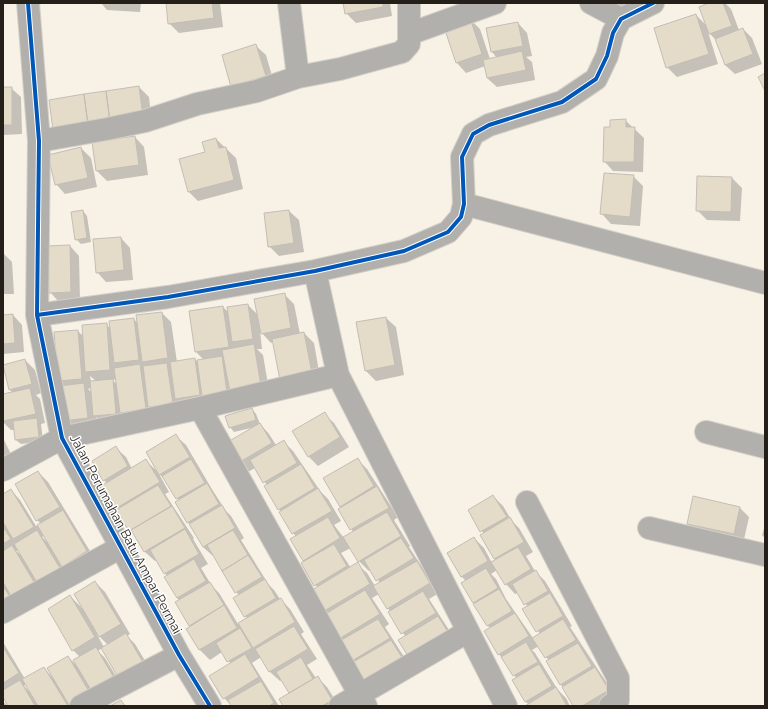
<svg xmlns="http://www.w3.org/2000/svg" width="768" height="709" viewBox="0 0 768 709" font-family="Raleway,sans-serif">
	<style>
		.shadow { fill: #0003; fill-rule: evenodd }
		.building { fill: #e5dbc9; stroke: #c3beb5 }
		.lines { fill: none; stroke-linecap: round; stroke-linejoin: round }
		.minor-casing { stroke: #d4cfc7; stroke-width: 24 }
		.minor { stroke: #b2b0ac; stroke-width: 22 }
		.cycleway-casing { stroke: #fff; stroke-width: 6 }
		.cycleway { stroke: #0057b8; stroke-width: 4 }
		.labels { text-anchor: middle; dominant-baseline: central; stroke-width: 3; stroke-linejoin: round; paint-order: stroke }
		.street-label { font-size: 13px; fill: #241f18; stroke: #fff }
	</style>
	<rect width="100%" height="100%" fill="#f7f1e6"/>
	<path class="shadow" d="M101,3H141L140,12L107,10Z
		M167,3H220L223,27L179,33L169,23Z
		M344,3H390L392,16L356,23L346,13Z
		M616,3H658L626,14Z
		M712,3H725L731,9L739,30L743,29L752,38L762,64L735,74L725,65L716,40L708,32L718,64L677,77L667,67L696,15L707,26Z
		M470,19L480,29L490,59L497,58L492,52L487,29L518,23L527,33L532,56L526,57L532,62L535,80L497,87L487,78L485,66L466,73L457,63Z
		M256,46L266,55L275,86L242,96Z
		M139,87L149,97L152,127L54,129Z
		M3,88H11L21,97L22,134L3,135Z
		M625,120L644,138L643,172L613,171L604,161L611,128Z
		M135,137L144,147L148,175L107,181L97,171L93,143Z
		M216,139L236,158L243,189L198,201L188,191L206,153Z
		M81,148L91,158L97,187L65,194L56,184Z
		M633,176L643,186L640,226L611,224L602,214Z
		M698,177L732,178L742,188L740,221L707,220L697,210Z
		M83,211L87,216L91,242L81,244L76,239Z
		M289,211L299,220L304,252L279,256L269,246Z
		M121,238L130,248L133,280L106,282L97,272Z
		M70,246L79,256L80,301L59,302L50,292Z
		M3,253L12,262L14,294H3Z
		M284,294L294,304L300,334L304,333L314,343L321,383L273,342L271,343L260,331L262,349H257L263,355L270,396L104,425L96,417L97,428L74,431L64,421L65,387L59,381L78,331L83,336L106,324L111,329L134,319L138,324L162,313L171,322L177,362L194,359L199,363L204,360L196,352L223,307L229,313L248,305L258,315ZM90,376L96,381L91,382ZM117,379L118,385L112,380ZM91,388L92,393L88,389Z
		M13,315L22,325L24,352L3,354V316Z
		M386,318L396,327L404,375L376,381L366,371L357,323Z
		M25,360L35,370L41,393L36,395L40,399L45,423L41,424L43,441L21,444L16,440L15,430H11L3,422V395L13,393L10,390L3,366Z
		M252,409L256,414L260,424L269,434L276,445L283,441L293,451L321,492L328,499L341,521L334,525L344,538L354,533L339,510L342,508L341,506L357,459L367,469L398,517L394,520L410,546L409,547L439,593L429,599L460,647L405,636L379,594L372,598L389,624L385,627L415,674L373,699L325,618L318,587L315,585L304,560L296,537L280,513L281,512L279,509L267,485L255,468L248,472L238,462L255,427L234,432L230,427ZM351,548L359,561L369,571L371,569L380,583L375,586L367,573L357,564L351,568L341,553Z
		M324,414L334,423L349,447L318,466L308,456Z
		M176,436L186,445L213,491L226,511L231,516L244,538L241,540L269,585L274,590L280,599L290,609L304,632L301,634L317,659L307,665L316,678H318L327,687L339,706H284L290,694L282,680L280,681L270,672L261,657L252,663L279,706H232L224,698L231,664L222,652L210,660L200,650L187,629L191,626L180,601L177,598L167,576L157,560L155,561L145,552L136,536L130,531L116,508L107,484L104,480L116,448L126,457L132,469L146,461L158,472L169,492L165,494L194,538L193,539L208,564L201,568L212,586L219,593L238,624L247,619L245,616L239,596L214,556H213L203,547L188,522L179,501L167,481L158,473Z
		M3,438L15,462L3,468Z
		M38,472L48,482L96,561L72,576L62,566L70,580L3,621V495L11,490L20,500L36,526L41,524L37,520ZM44,536L47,541V542L42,537ZM19,550L22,556L16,551Z
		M493,496L503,506L512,521L519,528L533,552L526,556L535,571L545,581L572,626L570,627L618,700L608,706H574L563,687L560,684L549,661L539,646L532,650L535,653L558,690L566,698L570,706H527L529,705L525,701L517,679L499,654L491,629L488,626L462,583L466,581L461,576L474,538L484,548L492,563L496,561L481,536L484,534L469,511ZM497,570L506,584L515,594L518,593L528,607L524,609L540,634L533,638L506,599L496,579L491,574Z
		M740,508L749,517L743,544L698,533L688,524Z
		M765,525V538L762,535Z
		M95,582L105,592L130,634L127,636L135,644L153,674L102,648L98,651L105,658L122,686L70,706H9L4,698L3,699V642L25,679L44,668L53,678L68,657L77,666L80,657L73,650L70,596L83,609ZM96,633L108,645L104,647ZM26,684L30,692L24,686Z
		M3,702L6,704L7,706H3Z"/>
	<path class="building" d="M166,3H212L214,18L168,24Z
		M343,3H383V7L345,14Z
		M709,3H723L732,26L709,34L699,7Z
		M696,14L709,54L666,68L654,28Z
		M470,18L482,54L456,63L444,27Z
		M518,22L523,46L491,52L486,28Z
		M743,28L753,54L725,65L715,39Z
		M256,44L266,76L231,87L222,55Z
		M522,51L526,70L487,78L483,60Z
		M765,73V91L758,77Z
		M139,86L143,117L110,122L106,91Z
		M3,87H12V125H3Z
		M106,91L110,122L88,125L84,94Z
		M84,94L88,125L53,130L49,100Z
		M626,119V127H635L634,162H603L604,127H610V120Z
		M135,136L139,165L96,171L92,142Z
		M216,138L219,148L226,147L234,180L188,192L179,159L205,152L202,142Z
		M81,147L88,178L55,185L48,155Z
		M604,173L634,175L630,217L600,214Z
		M697,176L732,177L731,212L696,211Z
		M83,210L87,238L75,240L71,212Z
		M289,210L294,243L268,247L264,213Z
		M121,237L124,270L96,273L93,239Z
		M70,245L71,292L49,293L47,246Z
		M285,293L291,328L261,334L254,299Z
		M248,304L253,339L232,342L227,307Z
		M223,306L229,347L195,352L189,311Z
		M162,312L168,358L142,362L136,315Z
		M13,314L15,343L3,344V315Z
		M386,317L395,365L365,371L356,322Z
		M134,318L139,360L114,363L109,321Z
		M107,323L110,370L85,372L82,325Z
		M78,330L82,379L58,381L54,332Z
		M304,332L312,373L280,380L272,339Z
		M254,344L261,386L230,392L222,350Z
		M222,356L227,392L202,396L197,360Z
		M195,358L200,395L175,399L170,362Z
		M25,359L32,384L9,390L3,365Z
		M167,363L173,404L148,407L143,366Z
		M140,364L146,409L120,413L114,368Z
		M113,379L116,414L93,416L90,381Z
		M84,383L88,418L63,421L59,386Z
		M30,388L36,414L3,421V394Z
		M252,408L256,420L229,428L225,416Z
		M325,412L340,437L308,457L292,431Z
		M37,418L39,437L15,440L13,421Z
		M260,423L272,443L238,463L226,443Z
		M176,434L190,457L159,475L146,452Z
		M284,440L297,463L263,483L250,460Z
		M116,446L128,466L103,481L92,461Z
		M358,458L374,486L340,507L323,478Z
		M146,459L160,482L115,509L101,486Z
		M191,459L205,483L176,499L162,476Z
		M301,464L315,488L278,510L264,486Z
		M38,471L60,507L36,521L15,484Z
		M207,483L219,504L187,523L175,502Z
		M158,485L171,506L129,531L116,510Z
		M377,486L389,508L350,530L338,509Z
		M318,488L332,511L292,534L279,512Z
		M11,489L34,527L13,539L3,522V494Z
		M493,495L507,517L480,532L468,510Z
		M693,496L740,507L734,534L687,524Z
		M222,505L235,528L203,547L189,524Z
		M172,506L185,528L144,552L131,530Z
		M63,510L87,551L62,567L37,525Z
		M387,512L401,536L358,562L343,537Z
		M328,517L340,538L303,561L290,539Z
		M510,517L524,542L494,559L480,535Z
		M3,527L11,539L3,544Z
		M185,529L199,554L164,574L150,550Z
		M37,530L61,570L38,584L14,544Z
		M233,530L248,555L222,571L207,545Z
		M474,537L488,561L461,577L447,553Z
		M401,538L414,558L376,581L364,560Z
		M334,544L347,566L314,586L301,563Z
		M12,545L34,582L11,596L3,582V551Z
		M518,547L531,569L505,585L491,562Z
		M248,555L262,577L235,593L222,571Z
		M194,559L206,581L177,598L164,577Z
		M417,561L430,583L387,609L373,586Z
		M358,562L370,584L319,614L307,593Z
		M486,568L498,588L473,603L461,583Z
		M536,570L548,591L524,605L512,584Z
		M265,579L276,598L244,617L233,598Z
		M95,581L121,624L99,637L74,594Z
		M210,582L224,605L189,626L175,602Z
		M3,586L12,600L3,606Z
		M499,589L512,611L487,626L473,604Z
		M365,590L380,614L337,640L322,616Z
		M423,591L436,613L401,634L388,612Z
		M550,593L563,616L536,632L522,609Z
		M70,595L95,637L72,651L48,609Z
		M281,598L295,622L253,648L238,623Z
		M224,605L237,628L199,650L186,629Z
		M515,613L529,636L498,655L484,631Z
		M438,616L451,637L411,661L398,640Z
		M378,619L390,638L350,662L338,642Z
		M563,619L576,640L545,658L532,638Z
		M294,626L308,649L269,672L255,649Z
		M240,628L252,648L227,662L216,643Z
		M126,633L144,664L119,679L101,648Z
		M391,640L406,664L363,690L348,665Z
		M526,642L538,662L513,676L501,657Z
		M578,643L592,666L560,685L546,661Z
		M3,647L19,673L3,683Z
		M96,647L113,676L91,690L73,660Z
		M245,654L259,677L223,699L209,676Z
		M68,656L90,693L69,705L47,668Z
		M301,657L313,679L289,693L276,672Z
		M539,664L552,686L525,702L512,680Z
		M44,667L68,706H38L22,679Z
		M595,667L609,690L582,706H573L562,687Z
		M318,676L332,700L322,706H283L279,699Z
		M20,680L35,706H8L3,697V690Z
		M261,681L274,703L269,706H231L228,700Z
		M556,687L567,706H525Z
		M121,700L125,706H110Z"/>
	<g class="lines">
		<g class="minor-casing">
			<path id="minor" d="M28,3L39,141L37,315L62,438L179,655L210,706
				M289,3L298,77
				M591,3L621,19
				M409,34L495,3
				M39,141L107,129L145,121L197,104L257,91L298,77L340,69L402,52L409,44V3
				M464,204L765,283
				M315,271L338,375L506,706
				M37,315L168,297L315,271L404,251L448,232L461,217L464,204L462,157L473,134L489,125L562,102L596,79L607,56L613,33L621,19L653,3
				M200,408L366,706
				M706,432L765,447
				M3,470L62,438L200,408L338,375
				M527,502L618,678V700L610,706
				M649,528L765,555
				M3,612L121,547
				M81,706L179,655
				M340,706L467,632"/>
		</g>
		<use href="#minor" class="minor"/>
		<g class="cycleway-casing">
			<path id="cycleway" d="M28,3L39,141L37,315L62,438L179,655L210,706
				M37,315L168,297L315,271L404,251L448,232L461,217L464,204L462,157L473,134L489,125L562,102L596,79L607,56L613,33L621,19L653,3"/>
		</g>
		<use href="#cycleway" class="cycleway"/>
	</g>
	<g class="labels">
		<g class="street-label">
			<text transform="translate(126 534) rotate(62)">Jalan Perumahan Batu Ampar Permai</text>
		</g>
	</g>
	<rect width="768" height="709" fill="none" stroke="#241f18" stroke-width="8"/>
</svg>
